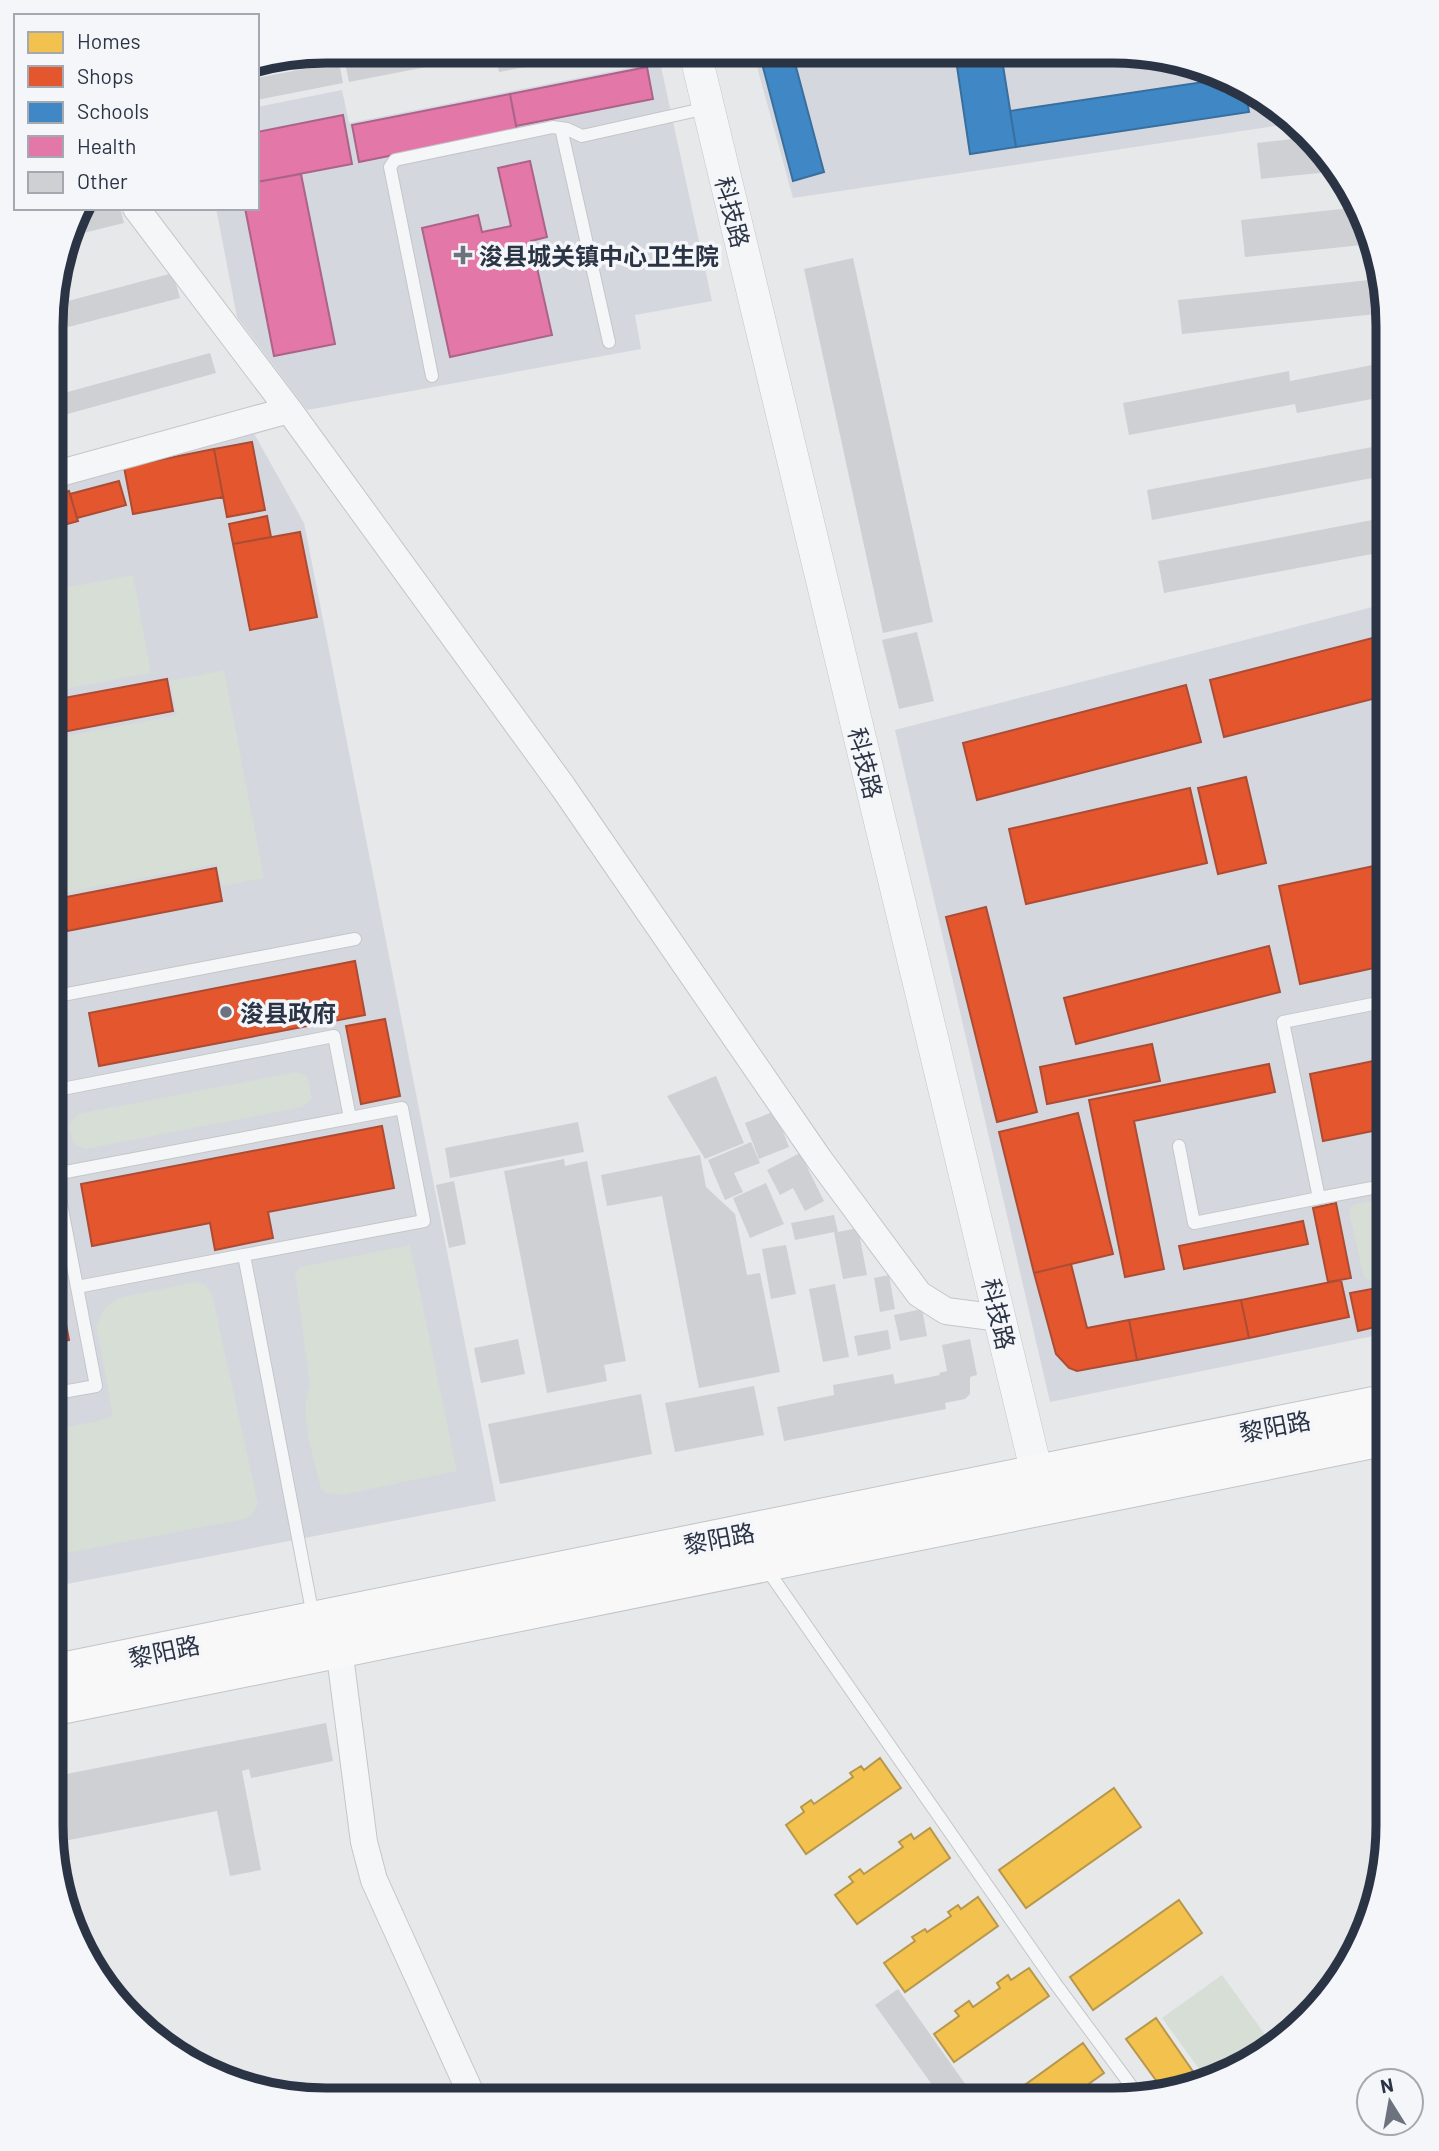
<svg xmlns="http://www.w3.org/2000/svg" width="1439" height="2151" viewBox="0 0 1439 2151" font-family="Barlow,'Noto Sans SC',sans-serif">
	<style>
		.built { fill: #d4d7dd }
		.green { fill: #d6ded6 }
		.homes { fill: #f2c14e; stroke: #b6974b; stroke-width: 2 }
		.shops { fill: #e4572e; stroke: #ac4c35; stroke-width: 2 }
		.schools { fill: #3f88c5; stroke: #396f9f; stroke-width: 2 }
		.health { fill: #e377a8; stroke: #ac638a; stroke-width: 2 }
		.building { fill: #ced0d3 }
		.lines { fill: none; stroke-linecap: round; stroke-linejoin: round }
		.service-casing { stroke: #c4c6c8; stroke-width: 14 }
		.minor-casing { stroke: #c4c6c8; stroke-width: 28 }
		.tertiary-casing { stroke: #c4c6c8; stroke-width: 33 }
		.primary-casing { stroke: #c2c5c8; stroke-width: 40 }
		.service { stroke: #f5f6f7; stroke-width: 12 }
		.minor { stroke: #f5f6f7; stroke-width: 26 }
		.tertiary { stroke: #f5f6f7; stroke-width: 32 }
		.primary { stroke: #f8f8f8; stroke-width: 38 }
		.poi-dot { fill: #6c737f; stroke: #f4f6f9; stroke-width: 2.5 }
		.labels { text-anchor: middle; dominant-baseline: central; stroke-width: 7; stroke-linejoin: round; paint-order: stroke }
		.street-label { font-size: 24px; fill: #2b3445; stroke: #f4f6f9 }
		.poi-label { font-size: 24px; font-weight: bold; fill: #2b3445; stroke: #f4f6f9; text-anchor: start }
		.rim { fill: none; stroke: #2b3445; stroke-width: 9 }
	</style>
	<rect width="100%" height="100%" fill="#e6e8ea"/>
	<path class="built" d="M753,52L1150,53L1219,72L1279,107L1282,125L793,198Z
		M660,62L712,301L635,315L641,349L307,410L237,317L216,208H257V107L342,90L349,123Z
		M251,428L304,523L496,1501L51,1587L53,485Z
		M1388,603V1333L1050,1402L895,730Z"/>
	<path class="green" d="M133,575L151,673L53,691V590Z
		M224,670L264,878L222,886L217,864L62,893L52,843V739L177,715L170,681Z
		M296,1072L307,1076L312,1098L303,1107L85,1149L73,1143L69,1125L78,1114Z
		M1388,1197V1278L1370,1281L1364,1277L1349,1212L1353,1205Z
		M410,1245L457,1471L341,1495L327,1493L321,1489C315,1460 297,1413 310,1386L295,1273L300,1267Z
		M195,1282L205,1285L212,1294L258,1504L251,1515L245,1519L51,1556V1430L102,1420L113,1416L96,1326L104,1309L118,1298Z
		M1222,1975L1274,2047L1219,2079L1208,2081L1162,2018Z"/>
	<path class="homes" d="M880,1758L901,1788L806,1854L786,1825L804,1812L801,1807L811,1800L814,1804L853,1777L850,1773L861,1766L864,1770Z
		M1114,1788L1141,1827L1026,1908L999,1870Z
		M930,1828L950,1858L857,1924L835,1895L853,1882L849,1877L860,1869L864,1874L903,1847L899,1842L911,1834L914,1839Z
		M978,1897L998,1926L905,1992L884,1963L915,1941L912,1937L925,1929L927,1932L951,1916L948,1912L958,1905L961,1909Z
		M1179,1900L1202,1933L1093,2010L1070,1977Z
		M1029,1968L1049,1996L954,2062L934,2034L959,2016L955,2011L969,2001L973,2007L1000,1988L997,1983L1008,1975L1011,1980Z
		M1156,2018L1201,2083L1163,2090L1126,2039Z
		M1083,2043L1104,2073L1066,2100H1004Z"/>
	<path class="shops" d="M252,442L265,510L227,517L214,449Z
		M214,449L223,497L133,514L124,467Z
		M119,481L126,505L77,518L70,494Z
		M69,491L78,521L53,528V495Z
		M267,516L271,537L233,544L229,524Z
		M300,532L317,617L250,630L233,544Z
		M1388,634V695L1224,737L1210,680Z
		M167,679L173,711L52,734L53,700Z
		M1186,685L1201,742L977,800L963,743Z
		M1246,777L1266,863L1218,874L1198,788Z
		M1190,788L1207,863L1026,904L1009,829Z
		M1388,863V965L1300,984L1279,886Z
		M216,868L222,901L67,931L61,898Z
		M986,907L1037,1112L997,1122L946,917Z
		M1269,946L1280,992L1076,1044L1064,998Z
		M355,961L365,1015L99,1066L89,1013Z
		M385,1019L400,1096L361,1104L346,1026Z
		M1152,1044L1160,1081L1047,1104L1040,1067Z
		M1388,1058V1128L1323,1141L1310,1074Z
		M1269,1064L1275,1092L1134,1121L1164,1269L1125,1277L1089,1100Z
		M1078,1113L1113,1254L1034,1273L999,1132Z
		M382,1126L394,1188L268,1212L273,1238L215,1250L210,1223L92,1246L81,1184Z
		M1336,1203L1351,1278L1328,1282L1313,1208Z
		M1303,1221L1308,1244L1184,1269L1179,1246Z
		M52,1250L69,1340L52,1344Z
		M1071,1264L1087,1328L1129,1320L1137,1360L1077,1371L1069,1368L1056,1354L1034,1273Z
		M1341,1280L1349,1317L1249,1338L1241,1300Z
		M1388,1286V1324L1358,1331L1350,1293Z
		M1241,1300L1249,1338L1137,1360L1129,1320Z"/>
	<path class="schools" d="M759,52H792L824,172L793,181Z
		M955,53H1001L1016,147L970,154Z
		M1230,78L1245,87L1249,112L1016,147L1010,111Z"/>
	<path class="health" d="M647,67L653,99L516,126L510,94Z
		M510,94L517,130L359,162L352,125Z
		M343,115L352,164L257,182V132Z
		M530,161L547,237L531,241L552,335L450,357L422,228L478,215L482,232L511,226L498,168Z
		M301,174L335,344L274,356L245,208H257V182Z"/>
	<path class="building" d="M384,51H488V55L349,82L344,58Z
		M495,51L600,52V53L499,72Z
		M621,52H650L652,60L623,65Z
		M339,62L343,83L257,100V78Z
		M1311,137L1332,159L1339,171L1261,179L1257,143Z
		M1360,207L1367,220L1372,244L1245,257L1241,220Z
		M81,208H120L124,223L71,236Z
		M853,258L933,622L883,633L804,269Z
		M173,273L180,298L53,331V305Z
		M1379,279L1386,313L1182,334L1178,300Z
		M210,353L216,373L53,418V396Z
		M1388,362V396L1297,413L1295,404L1129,435L1123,403L1289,371L1290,381Z
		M1388,444V475L1152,520L1147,490Z
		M1388,517V551L1164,593L1158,561Z
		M917,632L934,701L899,709L882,640Z
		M716,1076L744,1143L705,1159L667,1096Z
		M775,1111L789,1147L759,1159L745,1123Z
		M578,1122L584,1152L450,1178L445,1148Z
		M751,1142L760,1163L734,1173L743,1192L725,1200L708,1160Z
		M800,1153L824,1201L805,1211L793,1188L780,1195L767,1170Z
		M700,1155L706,1187L735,1214L747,1275L760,1273L780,1372L699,1388L662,1196L607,1206L601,1175Z
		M564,1159L565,1166L587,1161L626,1361L604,1365L607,1381L547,1393L504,1171Z
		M454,1181L466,1244L449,1248L436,1185Z
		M766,1183L784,1224L750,1238L733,1198Z
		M834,1215L838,1232L858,1228L867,1275L843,1279L834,1232L795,1240L791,1223Z
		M786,1245L796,1294L771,1299L762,1249Z
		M889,1275L895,1309L880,1312L874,1278Z
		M835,1284L849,1357L823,1362L809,1289Z
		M922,1309L927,1336L900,1341L894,1315Z
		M888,1330L891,1349L858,1356L854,1336Z
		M518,1339L525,1374L481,1383L474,1348Z
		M970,1339L977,1375L970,1377V1394L965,1399L945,1403L946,1409L784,1441L777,1407L834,1395L833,1385L893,1374L895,1384L940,1375L939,1373L947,1371L942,1345Z
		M754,1386L764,1435L675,1452L665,1403Z
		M641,1394L652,1454L500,1484L488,1424Z
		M326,1723L333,1761L251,1778L249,1769L242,1771L261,1870L230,1876L217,1811L54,1843L51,1825V1777Z
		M898,1989L973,2095L967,2100H943L875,2005Z"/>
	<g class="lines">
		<g class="service-casing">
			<path id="service" d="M561,128L609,342
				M432,376L390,167L395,160L553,127L567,129L582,136L707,108
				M52,997L355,939
				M52,1091L334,1036L350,1118L55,1174
				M1179,1146L1194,1223L1319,1198
				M52,1157L77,1287L244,1255L313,1616
				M1388,1185L1319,1198L1283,1022L1388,1001
				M244,1255L424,1221L402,1108L350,1118
				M51,1394L96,1386L77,1287
				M766,1568L1055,1983L1138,2095"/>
		</g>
		<g class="minor-casing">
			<path id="minor" d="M136,208L289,410L563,787L819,1159L919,1294L946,1311L1000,1318
				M53,475L289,410
				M339,1648L364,1842L374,1880L473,2098"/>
		</g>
		<g class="tertiary-casing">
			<path id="tertiary" d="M695,52L1037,1474"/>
		</g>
		<g class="primary-casing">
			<path id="primary" d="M51,1674L1388,1403
				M51,1707L1388,1436"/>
		</g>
		<use href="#service" class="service"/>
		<use href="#minor" class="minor"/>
		<use href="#tertiary" class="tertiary"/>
		<use href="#primary" class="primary"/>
	</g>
	<g class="poi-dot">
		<path d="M459.5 244.5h7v7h7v7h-7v7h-7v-7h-7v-7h7z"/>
		<circle cx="226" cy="1012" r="7"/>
	</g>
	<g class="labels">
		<g class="street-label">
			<text transform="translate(733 212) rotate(76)">科技路</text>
			<text transform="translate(866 763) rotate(76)">科技路</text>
			<text transform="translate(999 1314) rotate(77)">科技路</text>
			<text transform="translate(1275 1426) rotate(-11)">黎阳路</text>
			<text transform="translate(719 1538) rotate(-11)">黎阳路</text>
			<text transform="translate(164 1651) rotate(-12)">黎阳路</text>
		</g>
		<g class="poi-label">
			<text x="479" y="255">浚县城关镇中心卫生院</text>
			<text x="240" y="1012">浚县政府</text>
		</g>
	</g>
	<path d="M0 0H1439V2151H0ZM326 63H1113A263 263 0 0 1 1376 326V1825A263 263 0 0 1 1113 2088H326A263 263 0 0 1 63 1825V326A263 263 0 0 1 326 63Z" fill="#f4f6f9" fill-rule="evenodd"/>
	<path class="rim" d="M326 63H1113A263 263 0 0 1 1376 326V1825A263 263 0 0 1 1113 2088H326A263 263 0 0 1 63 1825V326A263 263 0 0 1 326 63Z"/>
	<rect x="14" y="14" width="245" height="196" fill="#f4f6f9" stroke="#a4a8b1" stroke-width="2"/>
	<rect x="28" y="32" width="35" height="21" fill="#f2c14e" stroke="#a4a8b1" stroke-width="2"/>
	<text x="77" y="49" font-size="21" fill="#2b3445">Homes</text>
	<rect x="28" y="66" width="35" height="21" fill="#e4572e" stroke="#a4a8b1" stroke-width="2"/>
	<text x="77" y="84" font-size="21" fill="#2b3445">Shops</text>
	<rect x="28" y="102" width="35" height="21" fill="#3f88c5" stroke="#a4a8b1" stroke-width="2"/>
	<text x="77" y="119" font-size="21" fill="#2b3445">Schools</text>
	<rect x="28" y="136" width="35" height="21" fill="#e377a8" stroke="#a4a8b1" stroke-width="2"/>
	<text x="77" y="154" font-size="21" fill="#2b3445">Health</text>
	<rect x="28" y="172" width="35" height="21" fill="#ced0d3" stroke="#a4a8b1" stroke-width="2"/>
	<text x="77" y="189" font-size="21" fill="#2b3445">Other</text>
	<g transform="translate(1390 2102) rotate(349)"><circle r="33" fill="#f4f6f9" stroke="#a4a8b1" stroke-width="2"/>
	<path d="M0-5L12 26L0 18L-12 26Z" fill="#6c737f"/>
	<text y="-10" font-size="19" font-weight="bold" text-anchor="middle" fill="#2b3445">N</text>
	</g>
</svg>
